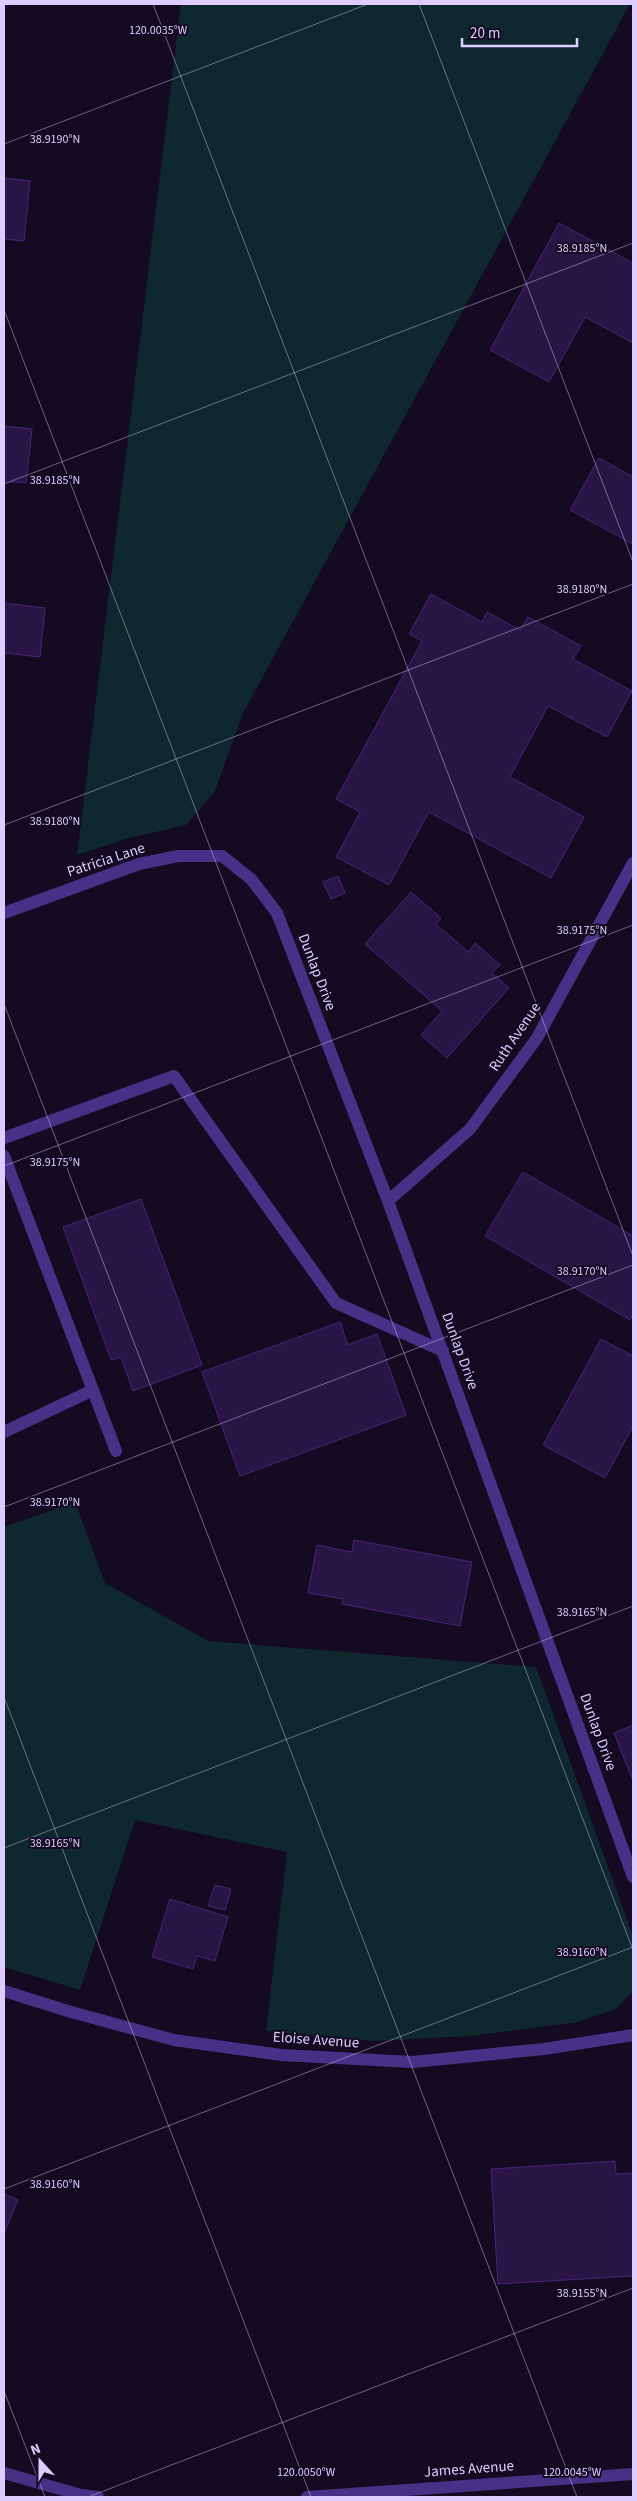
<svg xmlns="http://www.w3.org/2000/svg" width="637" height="2501" viewBox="0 0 637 2501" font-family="'Source Sans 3',sans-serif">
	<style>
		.green { fill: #0e282d }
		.building { fill: #291545; stroke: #452574 }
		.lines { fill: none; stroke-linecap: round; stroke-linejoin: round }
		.lane { stroke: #463186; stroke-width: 12 }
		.street { stroke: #463186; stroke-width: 12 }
		.ticks { fill: none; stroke: #ddcdff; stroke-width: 1; stroke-opacity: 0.45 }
		.labels { text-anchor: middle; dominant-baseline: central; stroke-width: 4; stroke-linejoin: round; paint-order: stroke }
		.street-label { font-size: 15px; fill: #ddcdff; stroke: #140b23 }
		.ticks-label { font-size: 12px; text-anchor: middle; fill: #ddcdff; stroke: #140b23; stroke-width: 4; stroke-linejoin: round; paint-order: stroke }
	</style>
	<rect width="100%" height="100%" fill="#140b23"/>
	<path class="green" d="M181,4H630L243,713L215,791L186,825L129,838L77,855Z
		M75,1502L105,1583L208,1641L536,1667L633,1936V1991L616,2009L578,2022L471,2036L372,2041L266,2031L287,1852L135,1820L80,1990L4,1967V1527Z"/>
	<path class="building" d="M4,178L30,181L24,241L4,239Z
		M559,223L633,263V343L585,317L549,382L490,350Z
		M4,426L32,429L26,483L4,481Z
		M599,458L633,477V544L570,510Z
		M431,594L482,622L487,612L520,630L528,617L581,646L573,659L632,691L607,737L548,706L510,777L584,817L551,878L429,812L389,885L336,857L360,812L336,799L422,641L409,634Z
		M4,603L45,608L40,657L4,653Z
		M338,876L345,893L331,899L323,882Z
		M411,892L441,918L436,924L468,952L475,943L500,965L492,973L509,988L447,1058L421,1035L442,1011L365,944Z
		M523,1172L633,1236V1314L630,1320L485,1236Z
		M141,1199L202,1365L133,1391L121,1357L111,1360L63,1227Z
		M340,1322L348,1345L377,1334L406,1415L240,1476L202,1372Z
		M601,1339L633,1356V1426L605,1478L543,1445Z
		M354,1540L472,1562L460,1626L342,1604L343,1599L308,1593L317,1545L352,1552Z
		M633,1725V1781L614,1733Z
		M215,1885L231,1889L225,1910L208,1906Z
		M170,1899L228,1917L215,1961L197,1956L193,1969L152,1957Z
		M615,2161L616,2174L633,2173V2276L498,2284L491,2169Z
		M4,2194L18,2200L4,2233Z"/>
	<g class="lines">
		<path class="lane" d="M4,1138L174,1076L336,1303L443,1351
			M4,1156L116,1451
			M4,1432L93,1390"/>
		<path class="street" d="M4,913L139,864L178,856H222L251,879L277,913L388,1201L633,1877
			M388,1201L470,1129L537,1038L633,863
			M4,1991L71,2012L174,2040L281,2055L413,2062L544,2049L633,2035
			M4,2473L81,2495L98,2497
			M307,2497L633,2474"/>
	</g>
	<path class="ticks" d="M153,4L633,1256M419,4L633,562M4,144L368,4M4,310L633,1950M4,484L633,243M4,825L633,584M4,1004L577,2497M4,1166L633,925M4,1507L633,1265M4,1697L311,2497M4,1848L633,1606M4,2189L633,1947M4,2391L45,2497M88,2497L633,2288"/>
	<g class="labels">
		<g class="street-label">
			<text transform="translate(106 860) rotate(-18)">Patricia Lane</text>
			<text transform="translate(317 972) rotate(69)">Dunlap Drive</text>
			<text transform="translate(515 1037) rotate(-56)">Ruth Avenue</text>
			<text transform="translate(460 1351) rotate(70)">Dunlap Drive</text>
			<text transform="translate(598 1732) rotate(70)">Dunlap Drive</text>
			<text transform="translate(316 2040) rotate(4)">Eloise Avenue</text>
			<text transform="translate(469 2469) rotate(-4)">James Avenue</text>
		</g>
	</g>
	<g class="ticks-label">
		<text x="158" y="34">120.0035°W</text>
		<text x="55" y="143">38.9190°N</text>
		<text x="582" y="252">38.9185°N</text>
		<text x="55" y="484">38.9185°N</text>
		<text x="582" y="593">38.9180°N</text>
		<text x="55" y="825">38.9180°N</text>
		<text x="582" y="934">38.9175°N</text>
		<text x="55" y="1166">38.9175°N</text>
		<text x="582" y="1275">38.9170°N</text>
		<text x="55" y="1506">38.9170°N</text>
		<text x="582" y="1616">38.9165°N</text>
		<text x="55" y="1847">38.9165°N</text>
		<text x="582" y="1956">38.9160°N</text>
		<text x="55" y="2188">38.9160°N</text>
		<text x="582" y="2297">38.9155°N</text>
		<text x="306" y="2476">120.0050°W</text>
		<text x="572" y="2476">120.0045°W</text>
	</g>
	<rect width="637" height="2501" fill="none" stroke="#ddcdff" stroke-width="10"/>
	<g transform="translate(40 2461) rotate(339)" stroke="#140b23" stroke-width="4" paint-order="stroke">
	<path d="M0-4L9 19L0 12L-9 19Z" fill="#ddcdff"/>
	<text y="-8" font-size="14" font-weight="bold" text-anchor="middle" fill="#ddcdff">N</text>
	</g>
	<path d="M462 38v8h115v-8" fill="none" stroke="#ddcdff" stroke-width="2.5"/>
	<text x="470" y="38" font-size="15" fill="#ddcdff" stroke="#140b23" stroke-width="4" paint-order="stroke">20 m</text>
</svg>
